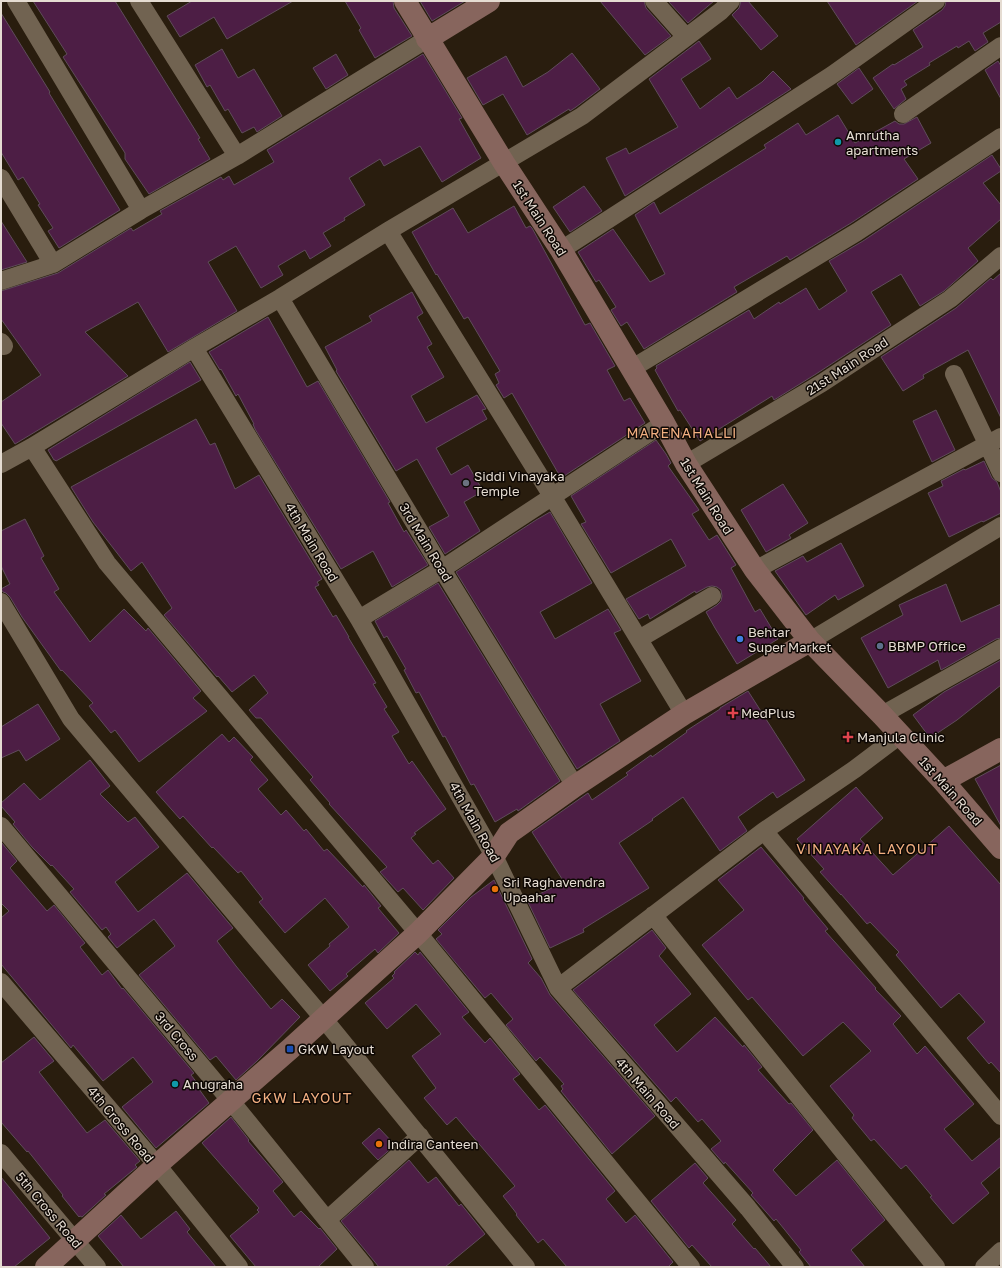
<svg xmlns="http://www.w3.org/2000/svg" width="1002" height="1268" viewBox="0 0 1002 1268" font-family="'Golos Text',sans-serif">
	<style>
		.building { fill: #4d1e45; stroke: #5f4c5a }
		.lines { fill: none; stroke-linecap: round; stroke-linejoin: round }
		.street { stroke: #716351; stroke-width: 18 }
		.secondary { stroke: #87655d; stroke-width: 22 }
		.culture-dot { fill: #0f9aa8; stroke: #0e0804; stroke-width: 1.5 }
		.worship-dot { fill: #6b7280; stroke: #0e0804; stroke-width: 1.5 }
		.shop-dot { fill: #3f7fe0; stroke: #0e0804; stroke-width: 1.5 }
		.service-dot { fill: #5c6f8a; stroke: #0e0804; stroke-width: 1.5 }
		.health-dot { fill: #e0444e; stroke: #0e0804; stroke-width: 1.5 }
		.food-dot { fill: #e8710a; stroke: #0e0804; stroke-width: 1.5 }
		.transit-dot { fill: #1a4fb4; stroke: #0e0804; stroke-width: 1.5 }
		.labels { text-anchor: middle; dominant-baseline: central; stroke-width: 3; stroke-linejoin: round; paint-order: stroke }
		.poi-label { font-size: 13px; fill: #e5dcd2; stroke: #0e0804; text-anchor: start }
		.street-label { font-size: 13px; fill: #e5dcd2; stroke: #0e0804 }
		.neighbourhood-label { font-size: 14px; letter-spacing: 1px; fill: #f2af81; stroke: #0e0804 }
	</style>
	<rect width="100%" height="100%" fill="#291d0e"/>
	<path class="building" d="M33,1H115L200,138L198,139L210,159L149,194L125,159V153L63,57L67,54Z
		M192,1H293L227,39L214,17L180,37L167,16Z
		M345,1H393L394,8L412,36L375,58L359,30L361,28Z
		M420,1H465L432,21Z
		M600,1H644L646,8L671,36L645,55Z
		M669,1H714L688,23L669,2Z
		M741,1H748L778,36L761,50L732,15L739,8Z
		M827,1H918L856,45Z
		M946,1H1001V22L983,33L988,42L975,51L969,41L958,48L957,46L929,63L930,65L904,81L907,85L901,89L906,99L894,109L873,78L893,64L894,65L923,47L913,30L942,10L945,6Z
		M1,13L50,92L49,93L120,210L59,248L48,231L53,228L38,205L40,204L23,177L18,180L1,152Z
		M699,41L711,59L681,79L700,109L729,87L737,99L762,82L773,71L791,89L625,196L606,158L626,148L629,154L678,127L649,79Z
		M222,49L238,78L254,69L282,116L257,132L254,127L242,133L228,109L225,111L210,85L207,87L195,65Z
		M572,53L600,89L576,107L570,111L569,109L527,135L503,94L483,105L467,78L506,56L523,87L548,72Z
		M336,54L348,75L326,89L313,68Z
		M423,54L462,118L459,119L481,158L442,182L420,146L384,166L380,159L349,178L365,205L344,218L345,220L323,233L331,246L310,259L305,250L278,266L283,275L261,288L236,246L208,262L237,311L168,352L138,302L85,332L128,376L15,444L1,423V402L41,375L1,319V291L58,273L131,228L133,231L162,214L160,211L221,177L223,180L229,176L234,185L274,162L267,150Z
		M998,61L1001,66V99L985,70Z
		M859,68L873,89L852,104L837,84Z
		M838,115L855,143L895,121L899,124H904L917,117L931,143L904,159L918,179L851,223L790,260L787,256L734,287L737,292L644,349L627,322L621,326L611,310L616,307L599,280L596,282L578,252L613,229L650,282L665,274L635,215L654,202L660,214L766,148L764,145L798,123L806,135Z
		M992,155L1001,169V171L983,183L1001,205V219L968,248L978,261L944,291L920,306L901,274L871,292L891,325L816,374L774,400L772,396L700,441L680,410L678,411L655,370L657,368L656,366L749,310L754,319L779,302L780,304L806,288L819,310L847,291L829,261L863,241Z
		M584,186L602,211L570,232L553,207Z
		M514,206L526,228L530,226L532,228L585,325L590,323L615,366L607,370L624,401L630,398L645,423L561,478L512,393L504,398L496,385L499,383L495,374L500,371L468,317L464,319L437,274L436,275L412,232L453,208L468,233Z
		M1,221L27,262L1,270Z
		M1001,273V418L968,350L923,375L924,378L903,391L881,357L956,308L991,278L993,280Z
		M412,292L423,313L417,317L432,344L427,347L444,377L411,396L426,423L477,395L486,409L482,410L487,419L436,448L451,475L468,465L483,491L464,502L480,531L445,554L429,527L449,516L417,459L396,471L336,371L337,370L325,347L372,321L369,316Z
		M268,317L307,387L318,381L390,502L388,503L404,532L406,530L428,565L392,587L373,551L341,569L255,429L253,424H254L238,394L236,396L221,369L220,370L209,352Z
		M190,362L201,380L56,461L55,460H54L48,450Z
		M936,410L955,450L932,462L913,421Z
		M196,419L210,445L215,443L235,489L259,475L322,579L317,582L319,585L315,587L333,617L336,615L349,637H348L376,683L373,684L387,707L384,709L399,732L392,736L409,764L412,761L446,809L414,833L416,834L411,838L433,864L438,860L454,878L423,910L403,888L398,892L380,872L387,867L329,804L330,803L310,780L313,777L261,718H256L249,710L268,693L254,675L232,692L218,676L217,677L164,615L172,608L142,562L131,571L93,522L71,487Z
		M656,440L666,454L671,463L668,466L699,510L692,514L709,540L717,535L736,565L731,568L755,612L760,609L778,639L737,664L715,628L706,612L717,605L721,601L722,596L721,590L717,587L712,586L707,587L696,593L695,591L650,619L648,614L639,619L626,599L686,566L671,539L611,573L581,524L586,522L571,496Z
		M984,461L992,478L997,482L1001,492V513L983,522L982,521L949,537L928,493L943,486L941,481L964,469L965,470Z
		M783,484L808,523L789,535L791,538L766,552L741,510Z
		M550,512L592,583L540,612L555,639L608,609L621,630L614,633L641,681L600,704L620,741L577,769L456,572L536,520Z
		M25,519L44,556L41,558L59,589L54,592L90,642L124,609L146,631L148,628L201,691L193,698L207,711L139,762L115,730L111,733L89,706L93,703L62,670L61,671L22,617L10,597L6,593L3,592L1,589L10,584L1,566V531Z
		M841,543L864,586L838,600L835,595L806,615L775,571L803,556L807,562Z
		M438,583L560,781L518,811L517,809L495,822L474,784L471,785L445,736L443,737L419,692L416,693L404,670L406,669L387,636L384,638L375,621Z
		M946,584L961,622L1001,604V638L996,639L941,670L938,660L888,688L861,638L903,615L899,605Z
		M1001,660V685L957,720L930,738L913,715L944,692Z
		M748,691L805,780L777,798L773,792L738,817L747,831L720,851L683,797L652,819L653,820L619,843L649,888L583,929L584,932L550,948L527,900L564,882L532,832L588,793L592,800L628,775L626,773L651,755L652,757L687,732L686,731L720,709V708Z
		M38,704L60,739L26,761L19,750L1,758V727Z
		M222,734L229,742L234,737L253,757L250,760L268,780L258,789L281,815L286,810L304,831L306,829L324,851L327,849L363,887L364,885L381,906L378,908L399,933L378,953L375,949L346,974L348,976L330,991L308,965L330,946L329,944L349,927L325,898L285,933L259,902L263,899L241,871L238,873L213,847L212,848L183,816L180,819L156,792Z
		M90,760L110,786L100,794L128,822L135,817L159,847L115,882L138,912L187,873L233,928L217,941L236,966L271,1009L282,999L300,1017L257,1061L236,1080L216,1056L210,1060L139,975L175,946L154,919L117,948L108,937L111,934L106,927L102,930L70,892L74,889L52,865L51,866L32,847L13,824L15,822L1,806V803L24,783L40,800Z
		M1001,765V826L975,779Z
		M856,787L883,818L860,839L893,875L949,826L1001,885V1073L991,1062L989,1064L967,1038L985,1022L959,993L941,1008L896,955L899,952L870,922L867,924L841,894V895L820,872L824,869L797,839Z
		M1,842L17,861L10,868L47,911L54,905L85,943L80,947L102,975L108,970L122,989L123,988L194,1073L191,1075L198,1084L196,1085L209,1103L156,1148L122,1107L153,1082L133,1057L103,1081L73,1045L71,1048L1,964V918L9,911L1,903Z
		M761,847L804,898L803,899L828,929L825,931L876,988L875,989L901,1016L893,1024L917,1054L925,1046L974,1104L944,1129L972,1161L1001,1137V1166L981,1183L989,1193L953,1224L930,1197L932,1196L906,1165L901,1169L874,1139L871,1141L852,1118L854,1115L830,1086L871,1051L843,1022L803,1056L752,997L748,1000L702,945L744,910L718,880Z
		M494,880L532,959L528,963L541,978L550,995L655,1116L612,1154L561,1091L563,1089L561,1086L564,1084L540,1057L536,1061L506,1025L513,1019L491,993L485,998L436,939L442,934L438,930L471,897Z
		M652,930L666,948L659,956L691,994L654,1025L677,1052L715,1017L743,1047L744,1045L762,1067L758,1070L789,1104L791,1103L813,1130L773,1170L796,1196L837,1160L885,1220L851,1250L865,1267H811L799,1252L801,1250L776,1219L774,1221L751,1195L753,1193L725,1162L724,1164L711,1149L721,1141L702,1119L698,1122L676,1097L671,1102L573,990Z
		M415,952L418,955L420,952L469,1012L462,1017L485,1043L490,1038L520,1074L513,1079L539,1110L545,1105L615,1191L606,1199L626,1223L635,1215L673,1262L668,1267H567L543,1239L538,1243L516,1215L517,1214L503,1196L515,1186L456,1117L447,1125L424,1098L436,1088L412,1056L441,1034L416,1004L387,1029L365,1003L394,978L392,976L395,973L394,972Z
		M34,1037L54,1061L39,1072L87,1133L105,1120L140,1161L135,1165L137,1167L104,1194L106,1195L82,1217L80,1216L79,1217L62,1196L63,1195L28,1151L27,1152L1,1122V1063Z
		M231,1117L249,1140L248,1141L283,1182L273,1191L294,1217L301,1211L319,1229L320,1228L337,1249L318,1267H256L230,1236L259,1212L257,1210L259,1208L202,1143Z
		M379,1128L395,1145L378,1160L362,1143Z
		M409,1160L428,1183L436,1177L459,1206L461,1204L485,1234L445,1267H379L341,1221Z
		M695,1163L708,1178L703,1183L736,1220L732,1224L754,1249L755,1248L771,1267H712L692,1245L689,1248L651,1201Z
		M1,1177L50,1238L14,1267H1Z
		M176,1211L190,1229L187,1232L216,1267H124L98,1236L121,1215L141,1239Z"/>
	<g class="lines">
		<path class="street" d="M16,1L141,210
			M139,1L237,156
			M654,1L686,37
			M903,114L1001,46
			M1,178L53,264
			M388,231L552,496L684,714
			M561,250L832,75L936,1
			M1,281L53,264L141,210L237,156L427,39
			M280,298L442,569L575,786
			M1,342L4,346
			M194,348L359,619L494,856L558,988L748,1208L795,1267
			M631,369L857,232L1001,137
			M954,374L1001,473
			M32,447L107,563L418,933L691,1267
			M1,464L32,447L194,348L280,298L388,231L582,116L721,11L731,1
			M686,464L822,383L950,299L1001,256
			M755,570L1001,437
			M1,602L71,719L323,1018L526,1267
			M359,619L442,569L664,423
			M639,639L712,596
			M810,641L1001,526
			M882,715L1001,648
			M1,826L230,1100L365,1267
			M764,831L1001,1116
			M653,915L936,1267
			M1,982L157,1165L239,1267
			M558,988L764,831L855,769L900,735
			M1,1153L97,1267
			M327,1220L420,1136
			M984,1267L1001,1251"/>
		<path class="secondary" d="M405,1L504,163L561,250L664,423L686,464L755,570L810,641L882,715L943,781L1001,848
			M427,39L489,1
			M943,781L1001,749
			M46,1267L157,1165L290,1049L418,933L494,856L509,833L575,786L684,714L810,641"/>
	</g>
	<g class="culture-dot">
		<circle cx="838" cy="142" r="4"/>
		<circle cx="175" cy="1084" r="4"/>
	</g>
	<circle class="worship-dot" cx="466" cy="483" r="4"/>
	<circle class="shop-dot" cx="740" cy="639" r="4"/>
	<circle class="service-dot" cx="880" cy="646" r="4"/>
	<g class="health-dot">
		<path d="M731 707h4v4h4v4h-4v4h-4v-4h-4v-4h4z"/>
		<path d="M846 731h4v4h4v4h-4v4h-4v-4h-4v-4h4z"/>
	</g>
	<g class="food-dot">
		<circle cx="495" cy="889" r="4"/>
		<circle cx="379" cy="1144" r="4"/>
	</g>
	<rect class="transit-dot" x="286" y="1045" width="8" height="8" rx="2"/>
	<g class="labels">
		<g class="poi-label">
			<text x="846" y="135">Amrutha<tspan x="846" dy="15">apartments</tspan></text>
			<text x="474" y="476">Siddi Vinayaka<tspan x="474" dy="15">Temple</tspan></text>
			<text x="748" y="632">Behtar<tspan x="748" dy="15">Super Market</tspan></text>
			<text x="888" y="646">BBMP Office</text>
			<text x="741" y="713">MedPlus</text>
			<text x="857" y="737">Manjula Clinic</text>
			<text x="503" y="882">Sri Raghavendra<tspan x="503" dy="15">Upaahar</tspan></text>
			<text x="298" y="1049">GKW Layout</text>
			<text x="183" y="1084">Anugraha</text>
			<text x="387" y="1144">Indira Canteen</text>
		</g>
		<g class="street-label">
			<text transform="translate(540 218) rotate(57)">1st Main Road</text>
			<text transform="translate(847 366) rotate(-33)">21st Main Road</text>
			<text transform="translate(707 496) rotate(58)">1st Main Road</text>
			<text transform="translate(312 542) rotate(59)">4th Main Road</text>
			<text transform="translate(426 542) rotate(59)">3rd Main Road</text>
			<text transform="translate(951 791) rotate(48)">1st Main Road</text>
			<text transform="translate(475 822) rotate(61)">4th Main Road</text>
			<text transform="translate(177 1036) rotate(50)">3rd Cross</text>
			<text transform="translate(648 1093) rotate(49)">4th Main Road</text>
			<text transform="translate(121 1124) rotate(50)">4th Cross Road</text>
			<text transform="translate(49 1210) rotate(50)">5th Cross Road</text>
		</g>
		<g class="neighbourhood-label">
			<text x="682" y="432">MARENAHALLI</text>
			<text x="867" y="848">VINAYAKA LAYOUT</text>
			<text x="302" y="1097">GKW LAYOUT</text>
		</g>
	</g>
	<rect width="1002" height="1268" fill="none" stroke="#e5dcd2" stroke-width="4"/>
</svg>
